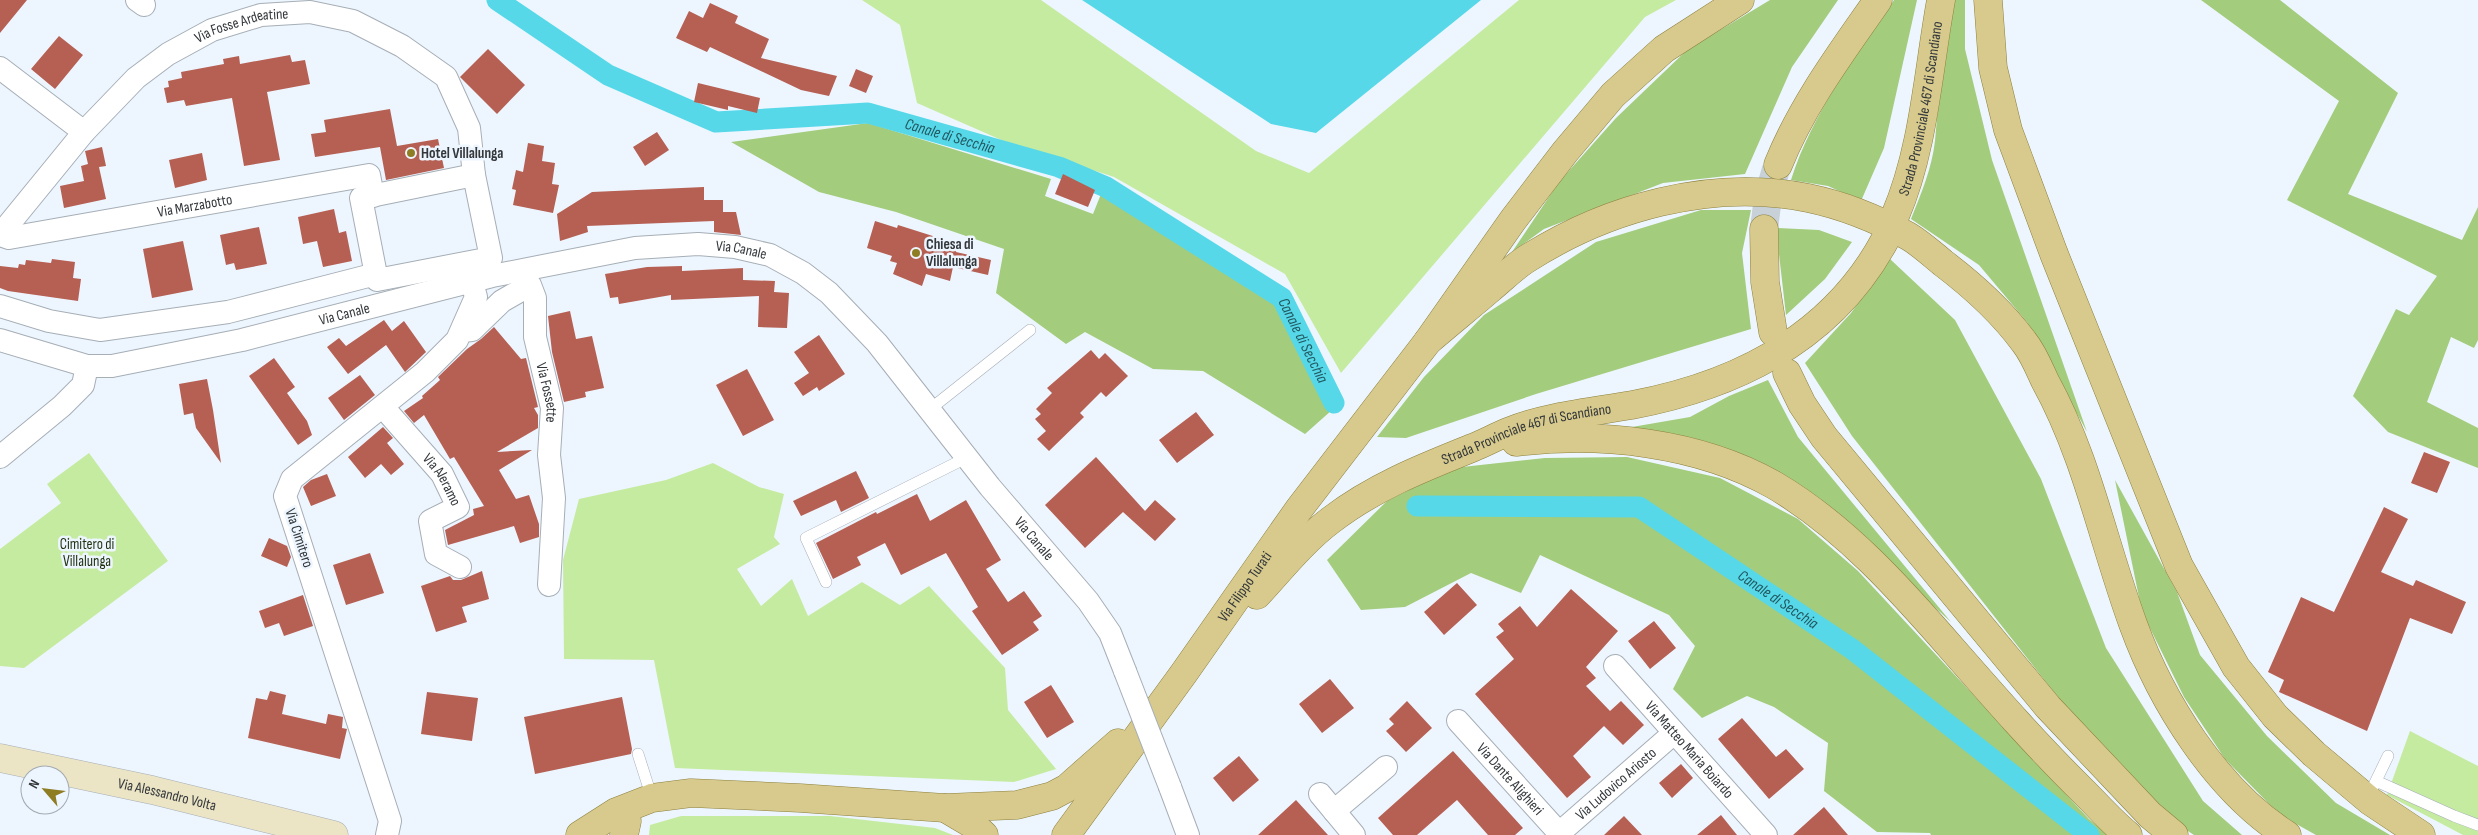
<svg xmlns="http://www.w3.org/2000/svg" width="2478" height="835" viewBox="0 0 2478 835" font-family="'Sofia Sans Condensed',sans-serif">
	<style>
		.green { fill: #c5eba0 }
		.forest { fill: #a3cc7c }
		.water { fill: #57d8e9 }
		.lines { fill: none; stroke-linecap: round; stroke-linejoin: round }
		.canal { stroke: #57d8e9; stroke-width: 21 }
		.building { fill: #b65f53 }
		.primary-tunnel { stroke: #c8d0d8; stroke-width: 28; stroke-dasharray: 28 14; stroke-linecap: butt }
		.lane-casing { stroke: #a6aeb6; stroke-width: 12 }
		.street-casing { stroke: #a6aeb6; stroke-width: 24 }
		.secondary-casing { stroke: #a6aeb6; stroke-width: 29 }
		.primary-casing { stroke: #8d803e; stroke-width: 29 }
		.lane { stroke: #fff; stroke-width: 11 }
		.street { stroke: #fff; stroke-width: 22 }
		.secondary { stroke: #ebe4c5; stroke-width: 28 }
		.primary { stroke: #d7ca8c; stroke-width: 28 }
		.street-bridge-casing { stroke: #a6aeb6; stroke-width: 24; stroke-linecap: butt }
		.street-bridge { stroke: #fff; stroke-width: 22 }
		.poi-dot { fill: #8f7d23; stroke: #edf6ff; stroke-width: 2 }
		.labels { text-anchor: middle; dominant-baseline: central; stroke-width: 5; stroke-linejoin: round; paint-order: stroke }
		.street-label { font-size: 15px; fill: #34383b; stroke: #edf6ff }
		.poi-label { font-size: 15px; font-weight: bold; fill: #34383b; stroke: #edf6ff; text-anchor: start }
		.park-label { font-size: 15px; fill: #1f2f0e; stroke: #edf6ff }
		.water-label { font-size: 16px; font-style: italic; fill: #21575f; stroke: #edf6ff }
	</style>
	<rect width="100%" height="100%" fill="#edf6ff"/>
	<path class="green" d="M862,0H1041L1256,151L1309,173L1519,0H1676L1645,17L1341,373L1285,274L1114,177L1006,142L917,103L900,25Z
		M89,453L168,561L24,668L0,666V549L61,503L47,484Z
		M713,463L759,487L784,494L774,537L780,544L737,569L761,606L792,579L808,616L862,582L900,605L929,586L1005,668L1008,710L1056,769L1014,782L675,768L654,660L564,659L563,560L579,499L666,480Z
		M2410,731L2478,766V835H2463L2387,795Z
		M681,816H830L935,828L953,835H649L650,825Z"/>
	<path class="forest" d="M1770,0H1838L1792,67L1745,174L1663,183L1544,229L1512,252L1559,182L1616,118L1687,50Z
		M1894,0H1917L1884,148L1861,201L1828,186L1791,180C1812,114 1855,56 1894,0Z
		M1955,0H1965V49L1992,160L2087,432L2027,322L1979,265L1911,219C1921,194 1932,168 1935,141C1940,95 1940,45 1955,0Z
		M2201,0H2280L2398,93L2348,194L2462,240L2478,207V340L2474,348L2451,337L2427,402L2478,428V468L2388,432L2353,396L2396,309L2409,315L2437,276L2287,200L2339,101Z
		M868,123L1051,179L1045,196L1093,214L1101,194L1278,304L1332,410L1305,434L1203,371L1153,369L1085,332L1066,344L996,293L1004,249L896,212L819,192L731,142Z
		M1701,210H1751L1742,253L1751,329L1536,394L1406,438L1377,437L1424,377L1484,315L1596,242Z
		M1776,228L1819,230L1852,242L1825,279L1786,315Z
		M1890,259L1955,320L2041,479L2106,648L2203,801L2242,835H2194L2173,821L2065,706L1852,436L1805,363L1851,313Z
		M1768,380L1798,437L1951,622L1852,532L1676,437L1632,427L1690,417L1729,396Z
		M1627,457L1720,478L1798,519L1858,571L2089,819L2108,835H1931L1930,833L1877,832L1824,791L1828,743L1774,707L1747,696L1702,718L1673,689L1695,646L1669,615L1540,555L1521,593L1471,573L1405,607L1361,610L1327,560L1387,501L1453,468L1545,458Z
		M2115,480L2177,592L2200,655L2267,736L2336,803L2390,835H2316L2280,815L2225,759L2184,697L2142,612Z"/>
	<path class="water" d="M1082,0H1481L1316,133L1271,124Z"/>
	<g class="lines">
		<g class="canal">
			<path id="s1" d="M497,0L608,75L716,122L868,113L1059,167L1106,187L1282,298L1334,403"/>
			<path id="s2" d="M1417,506L1639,507L1852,649L2089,835"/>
		</g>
	</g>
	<path class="building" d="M0,0H27L0,33Z
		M710,3L738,16L735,23L769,39L761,58L837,76L829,96L801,90L710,47L707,52L676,38L689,11L703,18Z
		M59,36L83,55L55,89L31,69Z
		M488,49L525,85L497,114L460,77Z
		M290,55L292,62L305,60L310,84L267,92L280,160L244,166L232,98L186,106L184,100L167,103L164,88L169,87L168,81L182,78L181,72L224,64L223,59L239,56L240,64Z
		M856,69L873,76L866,93L849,86Z
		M698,83L760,98L757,113L728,106V110L694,102Z
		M390,109L397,146L438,139L444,168L386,180L380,147L315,157L311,134L326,132L324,120Z
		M657,132L669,150L645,166L633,147Z
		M528,143L544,146L542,161L555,163L552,184L559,185L553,213L513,205L516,190L512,189L516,170L523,172Z
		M102,147L106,166L99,167L106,199L64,208L60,186L84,181L81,166L88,164L85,151Z
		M202,153L207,180L175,188L169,160Z
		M1063,174L1095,190L1088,207L1055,194Z
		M704,187V200H723V212H736L741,235L714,232V221L587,226L588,232L560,241L557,214L592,192Z
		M334,209L339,233L346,231L352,261L323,267L317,241L303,244L298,217Z
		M875,221L897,228L898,225L958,244L956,252L991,260L988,275L953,267L950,281L926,274L922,286L893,274L897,263L890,261L892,256L867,248Z
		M259,227L267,264L236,270L234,263L226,265L220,235Z
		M183,241L193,290L152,298L143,249Z
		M52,259L75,262L73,278L81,279L78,301L8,291L0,288V266L18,268L19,264L25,265L26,260L51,263Z
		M682,266V271L743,268V280L775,281L774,292L789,293L787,328L758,327L759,296L671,300V295L619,304L618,297L610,298L605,274L647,267Z
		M570,311L576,339L592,336L604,388L585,392L586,397L564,402L552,352L548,316Z
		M384,320L392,331L404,321L426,352L405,372L386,345L348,374L327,347L339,338L346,346Z
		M494,327L521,359L526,358L538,407L534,408L538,415V428L497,452L532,450L499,470L516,499L529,495L539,524V537L520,543L514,526L448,545L445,530L474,515L473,509L484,506L454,457L450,459L424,415L414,423L404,411L423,398L422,396L440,380L438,377L467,349L481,339Z
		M819,335L845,374L819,391L817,387L803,396L794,383L809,373L794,352Z
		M1091,350L1099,359L1105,353L1128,376L1106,397L1101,392L1080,413L1084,417L1049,451L1037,439L1046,431L1035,419L1041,414L1036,409L1052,393L1047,388Z
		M274,358L295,387L287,393L307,421L312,435L298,445L249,376Z
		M747,369L774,420L743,436L716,385Z
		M360,375L375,395L344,420L328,398Z
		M207,379L213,410L221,463L196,428L193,413L184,415L179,384Z
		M1196,412L1214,435L1177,463L1159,440Z
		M383,427L393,438L387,443L404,464L391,475L381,464L365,478L348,457Z
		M2424,452L2450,462L2437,493L2411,483Z
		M1096,457L1145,511L1155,500L1176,519L1155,541L1123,512L1085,548L1045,505Z
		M856,471L869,498L841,512L836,500L801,516L793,501Z
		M327,474L336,496L311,506L303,487L311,480Z
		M917,494L930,521L966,500L1001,560L986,569L1008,602L1024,591L1042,616L1033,622L1039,630L1002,655L972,611L978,607L946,553L901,575L885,543L857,557L861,565L833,579L816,543L876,512L877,514Z
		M2384,507L2408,519L2381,572L2413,586L2416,580L2466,602L2452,634L2410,618L2367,731L2279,692L2284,680L2268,672L2301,597L2334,612Z
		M269,538L287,546L291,557L287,567L261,556Z
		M370,553L384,593L346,605L333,565Z
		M482,571L489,599L462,607L467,622L436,632L421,586L450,576L453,580H461Z
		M1457,583L1477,605L1444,635L1424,612Z
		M1571,589L1618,631L1586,667L1596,678L1586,686L1610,711L1621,701L1644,725L1623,745L1604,726L1573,756L1591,777L1567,798L1475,694L1514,659L1496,637L1504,631L1498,624L1520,606L1537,627Z
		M303,595L313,626L284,636L279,623L265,628L259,611Z
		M1654,621L1676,648L1650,669L1628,641Z
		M1330,679L1354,708L1322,733L1299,704Z
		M1051,685L1074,722L1047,738L1024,702Z
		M270,691L286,695L282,714L326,724L328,714L343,717L342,728L347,729L340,759L248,738L256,698L267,700Z
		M427,692L478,698L472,741L421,734Z
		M622,697L632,749L631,754L535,774L524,717Z
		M1407,701L1432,728L1406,752L1386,731L1394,724L1389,719Z
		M1742,718L1776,757L1786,749L1804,769L1769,799L1718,739Z
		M1453,751L1523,828L1515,835H1488L1457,800L1417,835H1393L1378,818Z
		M1239,756L1259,780L1233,802L1213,778Z
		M1681,764L1693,778L1672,798L1659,783Z
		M1296,800L1328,835H1258Z
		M1824,807L1848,835H1793Z
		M1721,815L1737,835H1697Z
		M1624,816L1642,835H1604Z"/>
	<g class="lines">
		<path class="primary-tunnel" d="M1764,229L1768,197L1776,169"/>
		<g class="lane-casing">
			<path id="lane" d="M929,410L1030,330
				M826,582L806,538L966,458
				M638,754L652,798
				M2376,781L2454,816L2478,825
				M2373,787L2388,756"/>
		</g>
		<g class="street-casing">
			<g id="street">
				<path d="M137,0L144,5"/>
				<path d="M0,68L84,132"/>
				<path d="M474,175L491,258L377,280L361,198Z"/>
				<path id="s3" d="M0,235L84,132L136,78L168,54L212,30L261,15L310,12L353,21L402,46L446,77L469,128L474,175"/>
				<path id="s4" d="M0,235L9,238L369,175L373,196"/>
				<path d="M0,306L49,321L100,330L228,312L376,274"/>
				<path id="s5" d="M462,331L472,330L502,301L530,285L535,298V337L552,408L549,455L554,498L549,585"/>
				<path id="s6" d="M0,340L87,366H112L242,340L492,276L635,248L698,244L735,247L770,255L803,273L829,293L877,343L990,487L1088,601L1110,633L1125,671"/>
				<path id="s7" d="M383,407L442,474L458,507L430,521L436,554L460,567"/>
				<path d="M0,457L62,406L83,385L87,366"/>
				<path id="s8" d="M1615,666L1766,835"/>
				<path id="s9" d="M1458,721L1561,835"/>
				<path d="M1170,787L1188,835"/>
				<path d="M1320,794L1354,835"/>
				<path d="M1334,811L1386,767"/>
				<path d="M387,835L390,821L285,496L292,479L425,372L457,340L476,297L472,282"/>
				<path id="s10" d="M1557,835L1674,733"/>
			</g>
		</g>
		<g class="secondary-casing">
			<g id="secondary">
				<path id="s11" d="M0,758L152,790L334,835"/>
			</g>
		</g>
		<g class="primary-casing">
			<g id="primary">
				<path d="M1988,0L1993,68L2008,130L2054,254L2179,566L2236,667L2275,716L2314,754L2370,801L2421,835"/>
				<path d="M1778,165C1802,105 1841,53 1878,0"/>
				<path id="s12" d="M1895,216C1924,149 1928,71 1941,0"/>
				<path d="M1764,229L1765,282L1773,332"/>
				<path d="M1428,341C1449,323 1470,306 1491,288C1502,279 1513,268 1525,260C1606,208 1711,178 1808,198C1842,205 1877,219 1908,236C1920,243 1932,254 1943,263C1972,285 2002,312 2024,342C2033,353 2039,368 2045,381C2087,457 2103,542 2133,624C2161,701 2216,790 2287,835"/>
				<path d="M1787,373L1802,404L1824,437L2048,707L2150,815L2174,835"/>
				<path d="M1516,442C1601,432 1698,442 1774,485C1844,526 1901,590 1954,651C1996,699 2038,747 2084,792C2098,806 2112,822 2128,835"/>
				<path id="s13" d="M1257,595C1281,569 1303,541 1331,520C1374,487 1422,468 1472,448C1485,443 1497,436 1510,431C1548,416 1591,412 1632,405C1738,385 1832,338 1885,240"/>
				<path d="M945,808L972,824L984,835"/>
				<path d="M580,835L616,812L652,798L691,793L800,798L945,808L1017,805L1052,796L1067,788L1118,743"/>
				<path d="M624,835L627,821"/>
				<path id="s14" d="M1066,835L1184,673L1299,509L1428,341L1513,220L1565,152L1613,95L1664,49L1740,0"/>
			</g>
		</g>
		<use href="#lane" class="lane"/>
		<use href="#street" class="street"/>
		<use href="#secondary" class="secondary"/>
		<use href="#primary" class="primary"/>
		<g class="street-bridge-casing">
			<path id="street-bridge" d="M1125,671L1170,787"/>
		</g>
		<use href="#street-bridge" class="street-bridge"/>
	</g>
	<g class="poi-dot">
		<circle cx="411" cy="153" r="5"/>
		<circle cx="916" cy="253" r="5"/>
	</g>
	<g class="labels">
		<g class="street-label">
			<text stroke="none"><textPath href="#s3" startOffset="328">Via Fosse Ardeatine</textPath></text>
			<text stroke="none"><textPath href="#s12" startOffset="111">Strada Provinciale 467 di Scandiano</textPath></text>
			<text stroke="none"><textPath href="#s4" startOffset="198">Via Marzabotto</textPath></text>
			<text stroke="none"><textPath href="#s6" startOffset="759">Via Canale</textPath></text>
			<text stroke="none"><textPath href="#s6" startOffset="354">Via Canale</textPath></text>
			<text stroke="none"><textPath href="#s5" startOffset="194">Via Fossette</textPath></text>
			<text stroke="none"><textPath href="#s13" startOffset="321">Strada Provinciale 467 di Scandiano</textPath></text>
			<text stroke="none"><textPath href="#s7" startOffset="94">Via Aleramo</textPath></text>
			<text transform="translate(299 538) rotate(72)">Via Cimitero</text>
			<text stroke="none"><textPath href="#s6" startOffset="1179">Via Canale</textPath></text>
			<text stroke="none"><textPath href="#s14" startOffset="306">Via Filippo Turati</textPath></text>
			<text stroke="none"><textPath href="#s8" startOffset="112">Via Matteo Maria Boiardo</textPath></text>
			<text stroke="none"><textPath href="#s9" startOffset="78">Via Dante Alighieri</textPath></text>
			<text stroke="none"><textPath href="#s10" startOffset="78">Via Ludovico Ariosto</textPath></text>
			<text stroke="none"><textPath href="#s11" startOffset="171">Via Alessandro Volta</textPath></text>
		</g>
		<g class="poi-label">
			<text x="421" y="153">Hotel Villalunga</text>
			<text x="926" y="244">Chiesa di<tspan x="926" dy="17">Villalunga</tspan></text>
		</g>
		<g class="park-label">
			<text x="87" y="544">Cimitero di<tspan x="87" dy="17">Villalunga</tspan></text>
		</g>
		<g class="water-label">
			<text stroke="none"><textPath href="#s1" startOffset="489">Canale di Secchia</textPath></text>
			<text stroke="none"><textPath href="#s1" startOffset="909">Canale di Secchia</textPath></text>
			<text stroke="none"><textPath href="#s2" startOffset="389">Canale di Secchia</textPath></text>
		</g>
	</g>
	<g transform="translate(45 790) rotate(298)"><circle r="24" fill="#edf6ff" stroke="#a3aab1"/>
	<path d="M0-4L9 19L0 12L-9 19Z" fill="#8f7d23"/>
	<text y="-8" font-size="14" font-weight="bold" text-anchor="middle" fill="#34383b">N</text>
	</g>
</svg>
